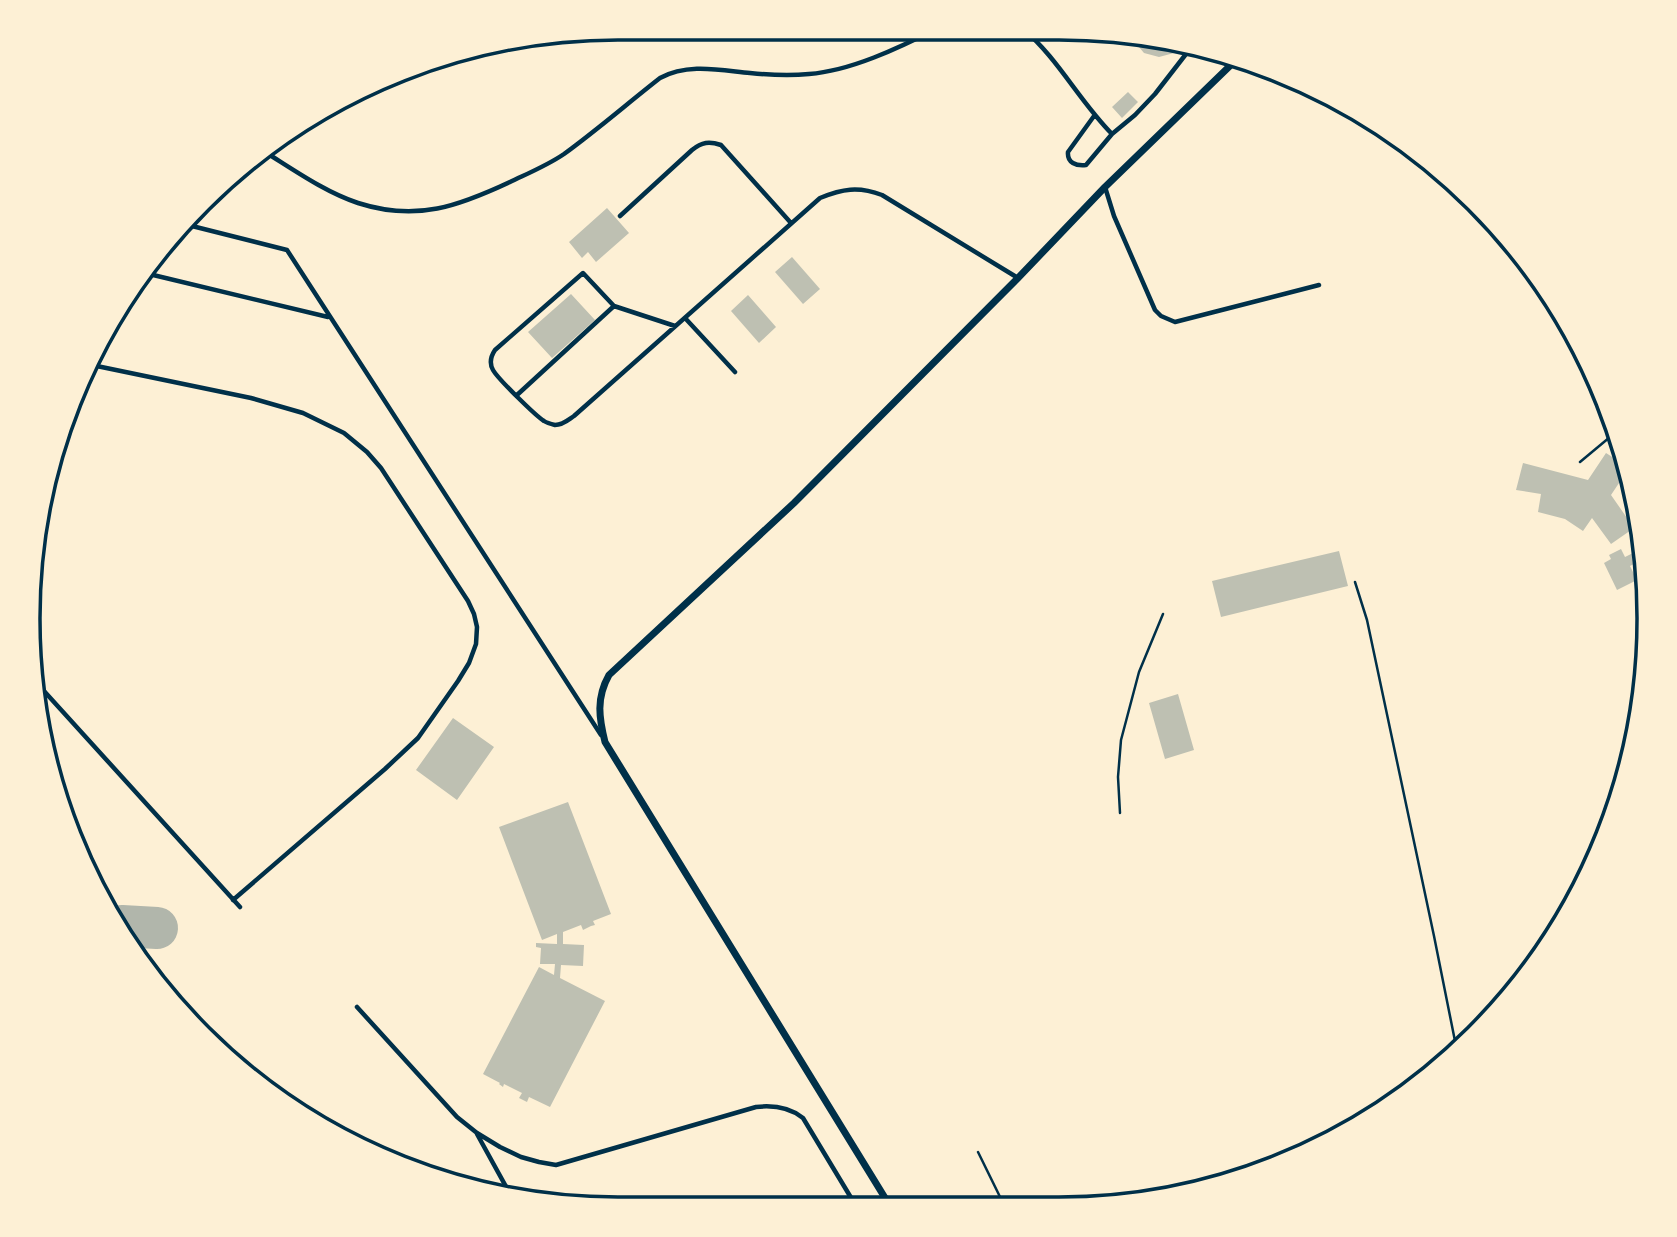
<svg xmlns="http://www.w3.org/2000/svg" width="1677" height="1237" viewBox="0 0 1677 1237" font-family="Spectral,serif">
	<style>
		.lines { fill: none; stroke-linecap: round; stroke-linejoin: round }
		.taxiway { stroke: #b1b6ab; stroke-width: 42 }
		.building { fill: #bec0b2 }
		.path { stroke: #003049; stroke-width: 2.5 }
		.service { stroke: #003049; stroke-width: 4.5 }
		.minor { stroke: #003049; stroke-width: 7 }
		.rim { fill: none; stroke: #003049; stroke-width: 3.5 }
	</style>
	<rect width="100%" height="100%" fill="#fdf0d5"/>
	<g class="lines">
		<path class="taxiway" d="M122,926L157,928"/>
	</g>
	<path class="building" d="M1135,36L1159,40L1182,43L1174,53L1159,57L1144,53L1139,47Z
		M1128,92L1138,102L1122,118L1112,107Z
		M607,208L629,233L596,262L588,252L582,258L569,242Z
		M792,257L820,289L803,304L775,272Z
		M571,294L595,320L552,358L528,332Z
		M748,295L776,327L759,343L731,311Z
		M1624,452L1628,464L1627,467L1629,468L1611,495L1634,528L1611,544L1592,518L1583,531L1565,519L1538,512L1541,494L1516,490L1523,463L1588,480L1606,453L1617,460Z
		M1621,549L1625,557L1635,552L1640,561L1630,566L1637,580L1617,590L1604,563L1611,559L1609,555Z
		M1339,551L1348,586L1221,617L1212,581Z
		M1178,694L1194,750L1165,759L1149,703Z
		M453,718L494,747L457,800L416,770Z
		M568,802L611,914L593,921L595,925L591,926L583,930L581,925L563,932V944L584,945L583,966L561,965L560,978L605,1001L550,1107L529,1097L527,1102L519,1098L522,1093L504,1084L503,1087L499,1084L500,1083L483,1074L539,967L554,975L555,964H540L541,948L536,947V943L557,944V934L542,940L499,827Z"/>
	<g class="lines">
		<path class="path" d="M1580,462L1616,432
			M1355,582L1367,620L1434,936L1457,1051
			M1120,813L1118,777L1121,740L1139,672L1163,614
			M978,1152L1004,1205"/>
		<path class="service" d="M1023,29C1057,57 1080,102 1112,134
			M1094,116L1068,152C1067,163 1076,166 1086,165L1112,134L1135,115L1155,94L1193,45
			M265,152C294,170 325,192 358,203C417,222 459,206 512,181C529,173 548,165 564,154C597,130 628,103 660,78C688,63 719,70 750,73C770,75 789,76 809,74C850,71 899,48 936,29
			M1105,187L1114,216L1155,310L1161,316L1175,322L1319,285
			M620,216L692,150C702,142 709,141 721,145L791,223
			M184,224L287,250L601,735
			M149,274L328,317
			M685,318L735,372
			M675,326L614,306L583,273L495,350C491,356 489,363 493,370C498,379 536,416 544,421C547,423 551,424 555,425C563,425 568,420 574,416L820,198C842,189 858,186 882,195L1018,278
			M87,364L251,398L303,413L344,433L367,452L381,468L468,601L474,614L477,627L476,644L469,663L458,681L418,738L385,769L233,900
			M517,395L614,306
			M34,680L240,907
			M357,1007L457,1117L477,1133L500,1147L521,1157L539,1162L556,1165L756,1107C773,1105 789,1107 803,1118L856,1206
			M477,1134L510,1194"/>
		<path class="minor" d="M890,1206L605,742C599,718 596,698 609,675L794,503L1018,278L1105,187L1236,60"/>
	</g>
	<path d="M0 0H1677V1237H0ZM618 40H1059A578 578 0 0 1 1637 618V619A578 578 0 0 1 1059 1197H618A578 578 0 0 1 40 619V618A578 578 0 0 1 618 40Z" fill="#fdf0d5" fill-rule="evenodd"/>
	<path class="rim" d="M618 40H1059A578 578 0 0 1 1637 618V619A578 578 0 0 1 1059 1197H618A578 578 0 0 1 40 619V618A578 578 0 0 1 618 40Z"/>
</svg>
